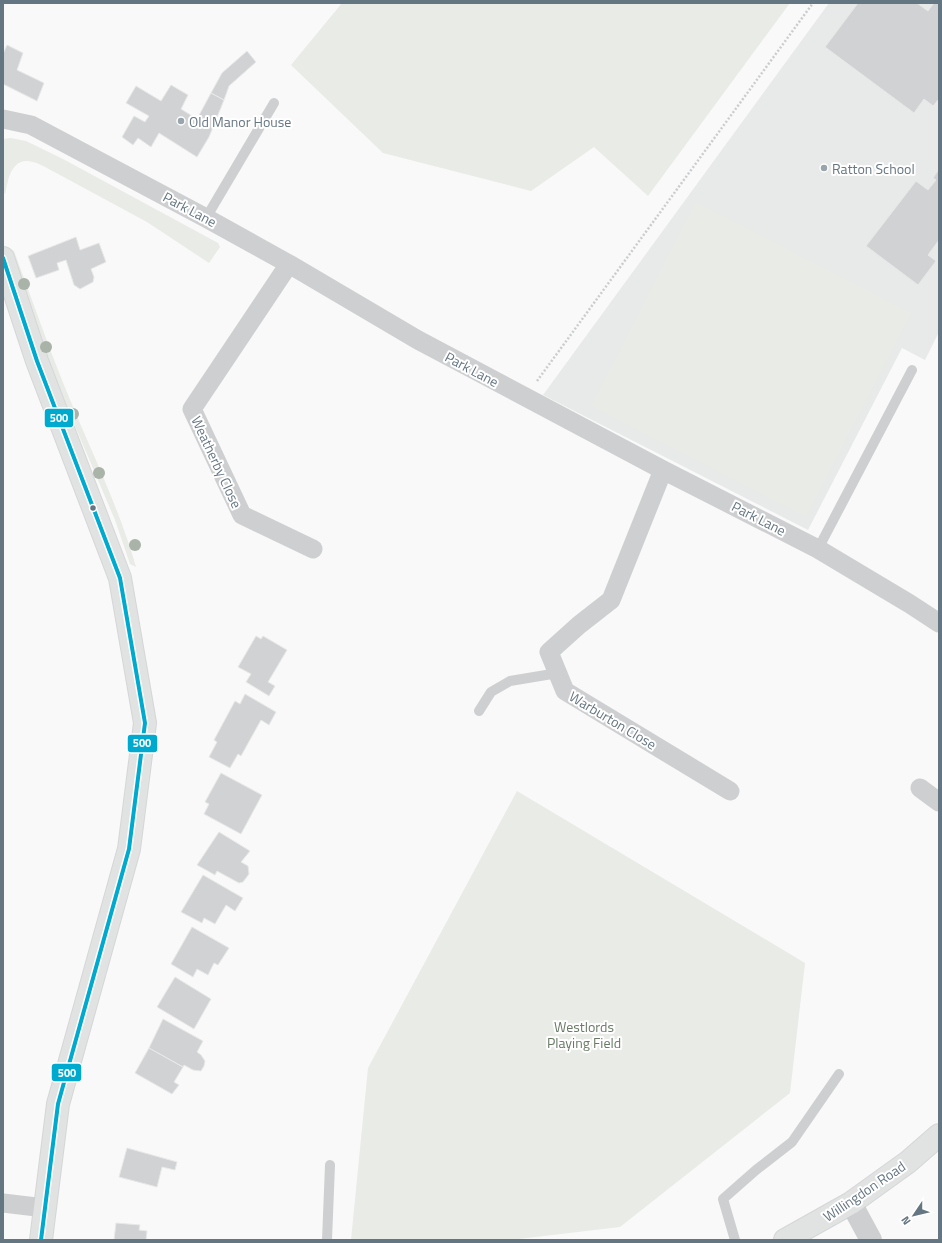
<svg xmlns="http://www.w3.org/2000/svg" width="942" height="1243" viewBox="0 0 942 1243" font-family="'Titillium Web',sans-serif">
	<style>
		.built { fill: #e8e9e9 }
		.green { fill: #e8ebe6 }
		.building { fill: #d0d2d3; stroke: #e8e8e8 }
		.lines { fill: none; stroke-linecap: round; stroke-linejoin: round }
		.primary-casing { stroke: #d5d6d7; stroke-width: 24 }
		.path { stroke: #cbcccd; stroke-width: 2.5; stroke-dasharray: 2 2; stroke-linecap: butt }
		.service { stroke: #cecfd0; stroke-width: 10 }
		.minor { stroke: #cecfd0; stroke-width: 19 }
		.tertiary { stroke: #cecfd0; stroke-width: 22 }
		.primary { stroke: #e1e2e2; stroke-width: 22 }
		.bus-1-casing { stroke: #fff; stroke-width: 7 }
		.bus-1 { stroke: #00a9ce; stroke-width: 4 }
		.tree { fill: #a9b3a7 }
		.poi-dot { fill: #99a4ac; stroke: #fff; stroke-width: 1.5 }
		.bus-dot { fill: #657683; stroke: #fff; stroke-width: 1.5 }
		.labels { text-anchor: middle; dominant-baseline: central; stroke-width: 4; stroke-linejoin: round; paint-order: stroke }
		.poi-label { font-size: 14px; fill: #657683; stroke: #fff; text-anchor: start }
		.street-label { font-size: 14px; fill: #657683; stroke: #fff }
		.park-label { font-size: 14px; fill: #687a64; stroke: #fff }
		.line-badge { stroke: #fff; stroke-width: 1.5 }
		.badge-label { font-size: 11px; text-anchor: middle; font-weight: bold; fill: #fff }
	</style>
	<rect width="100%" height="100%" fill="#f9f9f9"/>
	<path class="built" d="M829,3H939V332L925,360L902,348L808,530L543,395Z"/>
	<path class="green" d="M342,3H790L648,196L594,147L531,191L383,153L291,65Z
		M11,138L26,141L63,159L218,243L220,247L209,263L147,222L47,168C43,166 38,163 33,162C11,156 8,180 5,195L3,187V139Z
		M696,202L911,313L806,517L591,406Z
		M12,250L14,251C31,296 46,341 64,385C88,445 118,504 136,567L130,564L115,520L58,386L10,252Z
		M517,791L805,963L790,1093L620,1227L510,1240H351L368,1068Z"/>
	<path class="building" d="M858,3H917L928,11L934,3H939V99L933,106L924,99L914,113L825,47Z
		M7,45L23,53L17,70L44,83L37,101L3,84V54Z
		M247,51L256,62L229,86L224,100L211,93L222,73Z
		M171,85L188,95L181,109L197,119L211,93L224,100L209,137L197,157L159,133L151,147L138,138L133,145L122,137L134,116L145,122L149,116L126,103L136,86L161,101Z
		M939,169V240L928,255L936,261L918,285L866,246L916,181L928,190L936,180L933,178Z
		M76,237L80,250L99,243L106,262L91,269L94,277L93,282L80,289L74,285L66,260L57,263L59,270L36,278L28,256Z
		M256,636L261,639L263,636L287,650L268,682L275,686L269,696L246,682L251,674L238,667Z
		M245,694L276,712L269,725L261,720L241,756L238,754L230,768L209,757L217,742L214,740L235,701L240,704Z
		M221,773L262,795L241,834L204,814L209,804L205,802Z
		M219,832L250,851L241,862L248,866L249,874L243,882L239,883L217,871L215,875L197,865Z
		M203,875L243,898L235,911L226,905L215,924L204,918L202,923L181,912Z
		M192,927L229,948L218,965L214,963L208,975L197,969L193,977L171,964Z
		M175,977L211,999L194,1029L157,1007Z
		M163,1019L203,1041L197,1052L201,1055L205,1061L204,1066L201,1071L193,1070L184,1065L183,1067L149,1048Z
		M149,1048L183,1067L174,1082L179,1085L172,1094L135,1073Z
		M127,1148L177,1162L175,1170L162,1167L157,1187L119,1177Z
		M116,1223L140,1225L139,1230L147,1231L146,1240H114Z"/>
	<g class="lines">
		<g class="primary-casing">
			<path id="primary" d="M3,258L37,361L120,578L145,723L129,849L58,1104L41,1240
				M785,1240L851,1203L908,1162L939,1135"/>
		</g>
		<path class="path" d="M537,381L813,3"/>
		<path class="service" d="M206,218L274,103
			M818,549L912,370
			M479,711L491,692L510,681L558,673
			M327,1240L330,1165
			M735,1240L723,1199L756,1170L792,1142L839,1074"/>
		<path class="minor" d="M3,119L31,125L206,218L289,264L418,340L663,470L818,549L910,604L939,623
			M289,264L192,409L242,515L313,549
			M663,470L611,600L579,625L549,652L565,691L730,791
			M920,788L939,802
			M3,1203L45,1208"/>
		<path class="tertiary" d="M851,1203L871,1240"/>
		<use href="#primary" class="primary"/>
		<g class="bus-1-casing">
			<path id="bus-1" d="M3,258L37,361L120,578L145,723L129,849L58,1104L41,1240"/>
		</g>
		<use href="#bus-1" class="bus-1"/>
	</g>
	<g class="tree">
		<circle cx="24" cy="284" r="6"/>
		<circle cx="46" cy="347" r="6"/>
		<circle cx="73" cy="414" r="6"/>
		<circle cx="99" cy="473" r="6"/>
		<circle cx="135" cy="545" r="6"/>
	</g>
	<g class="poi-dot">
		<circle cx="181" cy="121" r="4"/>
		<circle cx="824" cy="168" r="4"/>
	</g>
	<circle class="bus-dot" cx="93" cy="508" r="3.5"/>
	<g class="labels">
		<g class="poi-label">
			<text x="189" y="121">Old Manor House</text>
			<text x="832" y="168">Ratton School</text>
		</g>
		<g class="street-label">
			<text transform="translate(190 209) rotate(28)">Park Lane</text>
			<text transform="translate(472 369) rotate(28)">Park Lane</text>
			<text transform="translate(217 462) rotate(65)">Weatherby Close</text>
			<text transform="translate(759 518) rotate(27)">Park Lane</text>
			<text transform="translate(613 720) rotate(31)">Warburton Close</text>
			<text transform="translate(864 1191) rotate(-34)">Willingdon Road</text>
		</g>
		<g class="park-label">
			<text x="584" y="1026">Westlords<tspan x="584" dy="16">Playing Field</tspan></text>
		</g>
	</g>
	<g class="line-badge">
		<rect x="44" y="408" width="30" height="20" rx="4" fill="#00a9ce"/>
		<rect x="127" y="734" width="31" height="19" rx="4" fill="#00a9ce"/>
		<rect x="51" y="1063" width="31" height="19" rx="4" fill="#00a9ce"/>
	</g>
	<g class="badge-label">
		<text x="59" y="422">500</text>
		<text x="142" y="747">500</text>
		<text x="67" y="1077">500</text>
	</g>
	<rect width="942" height="1243" fill="none" stroke="#657683" stroke-width="8"/>
	<g transform="translate(914 1215) rotate(235)" stroke="#ffffff" stroke-width="3" paint-order="stroke">
	<path d="M0-3L7 15L0 10L-7 15Z" fill="#657683"/>
	<text y="-6" font-size="11" font-weight="bold" text-anchor="middle" fill="#657683">N</text>
	</g>
</svg>
